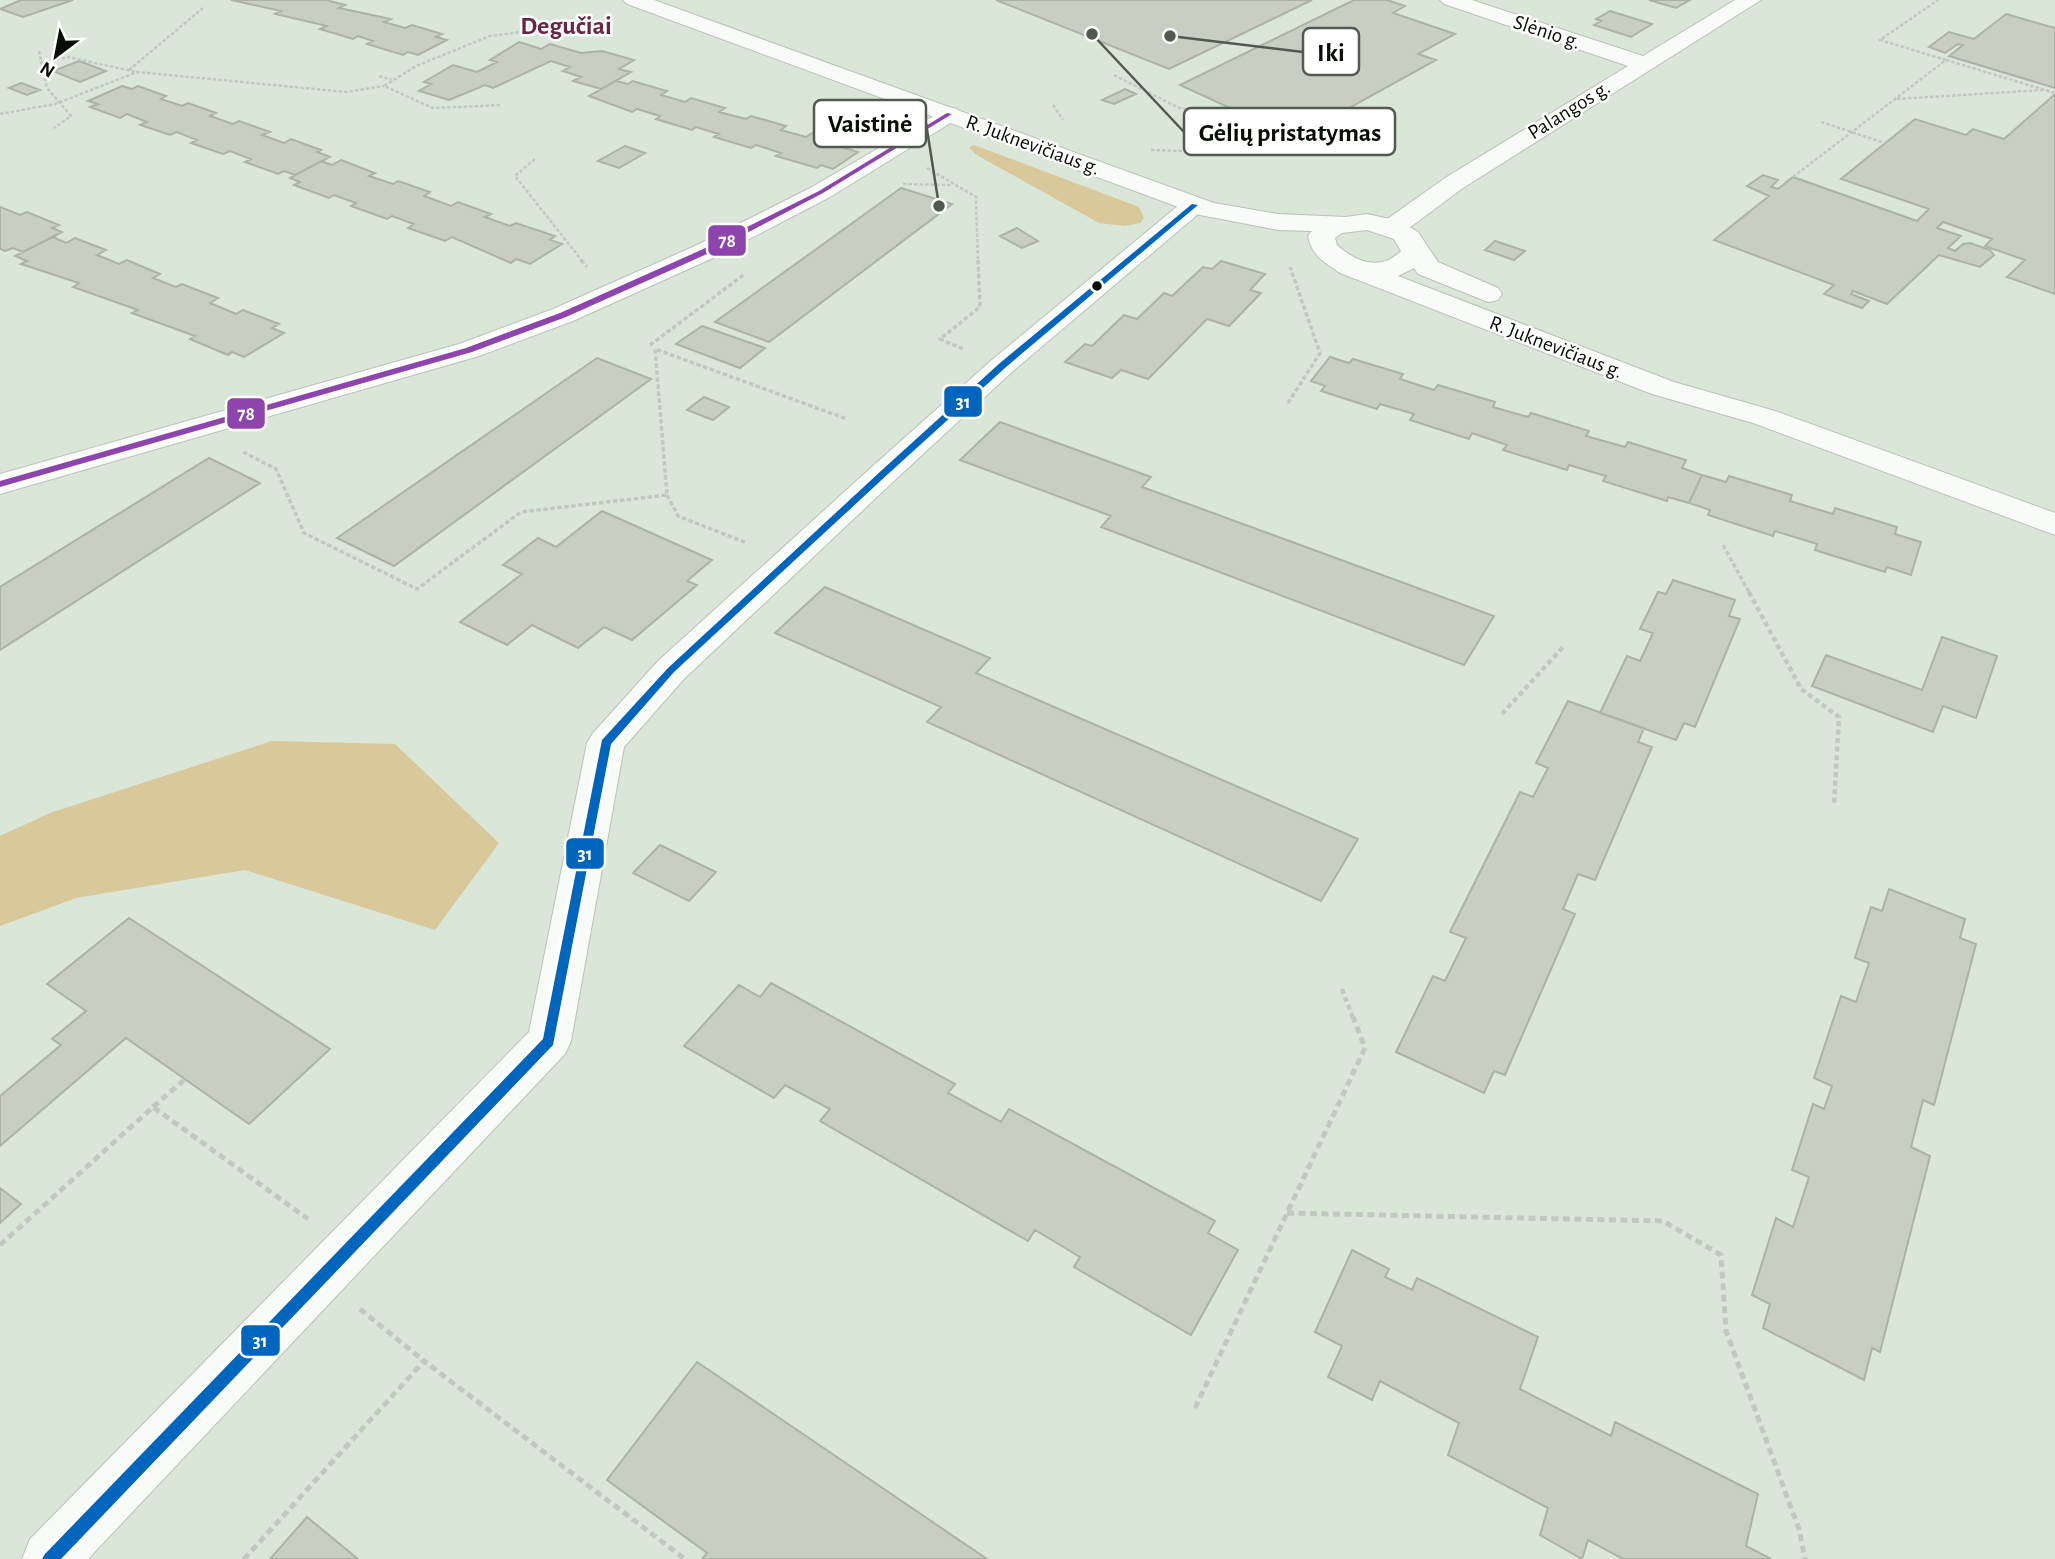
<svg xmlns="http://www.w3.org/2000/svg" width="2055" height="1559" viewBox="0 0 2055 1559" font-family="'Alegreya Sans',sans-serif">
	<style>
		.green { fill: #d8c89a }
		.building { fill: #c8cec1; stroke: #adb2a6; stroke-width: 2 }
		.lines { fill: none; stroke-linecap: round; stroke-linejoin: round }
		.minor-casing { stroke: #b9c2b7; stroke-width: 2 }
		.tertiary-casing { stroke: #b9c2b7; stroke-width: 2 }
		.path-far3 { stroke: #c3c7c2; stroke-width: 2.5; stroke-dasharray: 3.5 2; stroke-linecap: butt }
		.path-far2 { stroke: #c3c7c2; stroke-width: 3.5; stroke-dasharray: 4.5 2.5; stroke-linecap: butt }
		.path-far1 { stroke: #c3c7c2; stroke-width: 4.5; stroke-dasharray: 5 3.5; stroke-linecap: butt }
		.path { stroke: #c3c7c2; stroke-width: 5; stroke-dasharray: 7 4.5; stroke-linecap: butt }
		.minor { fill: #f9fbf9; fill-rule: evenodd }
		.tertiary { fill: #f9fbf9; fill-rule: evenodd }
		.bus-1-casing { stroke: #fff; stroke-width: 6 }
		.bus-2-casing { stroke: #fff; stroke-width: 6 }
		.bus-1 { fill: #8e44ad; fill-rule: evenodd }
		.bus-2 { fill: #0065bd; fill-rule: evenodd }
		.bus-dot { fill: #070e06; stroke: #fff; stroke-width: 2.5 }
		.labels { text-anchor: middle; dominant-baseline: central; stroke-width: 5; stroke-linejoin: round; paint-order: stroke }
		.far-street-label { font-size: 21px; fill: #070e06; stroke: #fff }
		.far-district-label { font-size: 26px; font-weight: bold; fill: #682645; stroke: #fff }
		.leader { fill: none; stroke: #515a4f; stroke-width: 2.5 }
		.callout-dot { fill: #515a4f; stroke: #fff; stroke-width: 2.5 }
		.callout { fill: #fff; stroke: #515a4f; stroke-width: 2.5 }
		.callout-label { font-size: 26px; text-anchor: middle; font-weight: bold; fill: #070e06 }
		.line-badge { stroke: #fff; stroke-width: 2.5 }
		.badge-label { font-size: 19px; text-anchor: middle; font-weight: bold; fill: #fff }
	</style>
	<rect width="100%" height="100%" fill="#dae6d7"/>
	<path class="green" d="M974,145L1139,207L1144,218L1140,223L1125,226L1099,223L975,154L969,147Z
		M272,741L395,744L499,843L435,930L245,870L76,898L0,926V836L50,813Z"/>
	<path class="building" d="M21,0H73L23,17L0,9Z
		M231,0H326L345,5L339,8L391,19L384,22L405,28L412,25L442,34L436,37L447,40L418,55L408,52L403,55L367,44L373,41L358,36L353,39L320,29L327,26L275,14L281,11Z
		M996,0H1312L1169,69Z
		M1354,0H1387L1405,6L1393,13L1455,34L1418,54L1436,60L1295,138L1180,85Z
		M1649,0H1690L1676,8Z
		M1610,11L1652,24L1631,37L1594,25L1601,21L1596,19Z
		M2006,14L2055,28V88L1949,56L1963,45L1958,44L1945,53L1929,47L1949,32L1974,39Z
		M519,42L541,49L550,44L581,53L602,51L634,60L619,69L631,72L601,89L573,81L581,77L563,71L570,67L551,61L493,88L485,85L449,100L419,91L431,84L424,82L453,65L477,72L497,62L490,60Z
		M79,61L106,71L80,82L53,71Z
		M616,81L628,84L633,81L667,91L661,95L685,102L691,98L725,108L719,112L746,119L751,116L786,126L781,130L806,137L812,133L850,144L845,148L858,152L833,169L821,165L817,168L776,156L781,153L756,145L751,148L714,137L719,134L696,127L692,130L656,119L660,116L637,109L632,112L589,96Z
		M21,83L40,90L27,95L9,88Z
		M122,86L132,89L138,86L166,96L161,99L182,106L188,103L216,113L210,116L233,124L239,121L270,132L262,135L284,143L291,139L321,150L317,152L330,157L295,175L284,171L278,174L245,162L251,159L230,151L223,154L191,143L197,140L177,132L170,135L140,125L147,122L127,114L120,118L90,107L98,104L88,101Z
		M1125,89L1136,94L1114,104L1102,100Z
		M2055,94V294L2007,277L2025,260L1985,246L1992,239L1943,222L1937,228L1961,236L1948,248L1955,251L1963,244L1970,243L1990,250L1994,255L1980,267L1939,255L1887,304L1853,291L1851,294L1869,301L1862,308L1824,294L1834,285L1714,240L1769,196L1747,186L1763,175L1778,180L1771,187L1778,189L1793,177L1917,221L1929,209L1841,179L1915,119L1966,135L1973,129L2004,139Z
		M625,146L645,153L619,168L598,161Z
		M341,160L375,173L369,176L393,184L398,181L430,192L424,196L451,206L458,202L491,214L485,217L510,226L516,223L555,236L550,240L562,244L530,264L516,259L511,263L452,237L445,241L408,228L414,224L392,216L387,219L351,206L356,203L334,195L329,198L294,185L300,182L290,178L321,161L332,165Z
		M901,188L952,204L769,342L715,322Z
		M0,207L20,215L27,212L59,225L52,228L62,232L23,252L13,248L5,251L0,249Z
		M1017,228L1038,241L1022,248L1000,236Z
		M53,237L66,243L75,238L106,250L97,255L119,264L127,260L160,274L153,278L176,287L182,284L218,298L210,303L236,314L243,310L279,324L272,328L284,333L244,357L232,352L228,355L190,339L195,336L132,313L138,310L73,287L79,283L21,264L27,261L15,256Z
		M1495,241L1525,251L1514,260L1485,250Z
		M1221,261L1265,274L1250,290L1261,293L1229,326L1207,319L1148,379L1121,370L1112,378L1065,362L1085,344L1092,346L1124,315L1137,319L1164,293L1172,296L1203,267L1212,269Z
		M702,326L765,348L740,368L676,344Z
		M1330,357L1349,363L1353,359L1403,374L1400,379L1434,390L1438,385L1495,402L1493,407L1528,417L1531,413L1589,431L1586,436L1625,447L1628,442L1686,460L1682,468L1702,475L1689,503L1668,497L1667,501L1603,481L1606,476L1569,465L1567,470L1503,450L1507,445L1472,433L1469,439L1410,420L1414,414L1380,404L1377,409L1321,391L1325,386L1311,381Z
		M597,358L651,379L394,566L337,538Z
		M704,397L729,407L713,420L687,410Z
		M1000,422L1151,477L1142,487L1494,616L1464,665L1101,527L1111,516L960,460Z
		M209,458L260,483L0,650V587Z
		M1702,475L1726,482L1729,476L1792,495L1790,501L1833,514L1835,508L1897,527L1895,534L1921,542L1911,575L1887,567L1885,572L1815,550L1817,544L1775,531L1773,536L1708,515L1710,510L1689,503Z
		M602,511L712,560L687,581L697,585L632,640L604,627L578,648L532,625L507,645L460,622L522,574L503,565L538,538L556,547Z
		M1673,580L1735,600L1729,616L1740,619L1695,727L1684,723L1676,740L1600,713L1627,656L1640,661L1653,633L1640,629L1658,592L1666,594Z
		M825,587L990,658L976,673L1358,839L1321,901L927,722L941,707L775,633Z
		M1942,637L1997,656L1976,718L1943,706L1933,732L1812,686L1826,655L1922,690Z
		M1568,701L1644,728L1638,742L1652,747L1595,880L1578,874L1563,909L1575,914L1505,1075L1494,1071L1484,1093L1396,1052L1433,976L1445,981L1466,938L1450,932L1520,792L1533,797L1548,768L1536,763Z
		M660,845L716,872L689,901L633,873Z
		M1889,889L1965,919L1960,938L1976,944L1934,1105L1923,1100L1911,1147L1930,1156L1880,1352L1872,1348L1864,1380L1763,1328L1770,1304L1752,1295L1776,1218L1793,1227L1809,1177L1792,1170L1813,1104L1824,1109L1832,1086L1814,1078L1841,996L1856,1002L1869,963L1855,958L1871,907L1882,911Z
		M129,918L330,1049L249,1124L126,1038L0,1146V1096L61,1045L52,1039L86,1011L47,984Z
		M771,983L955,1084L948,1093L1001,1122L1009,1109L1215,1221L1208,1233L1238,1250L1191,1335L1074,1267L1080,1257L1035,1230L1028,1241L820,1121L830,1109L785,1085L774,1098L684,1046L739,985L760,997Z
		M0,1188L21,1204L0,1223Z
		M1352,1250L1389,1269L1385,1277L1412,1290L1417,1278L1538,1337L1520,1389L1611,1436L1615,1422L1758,1494L1746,1546L1771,1559H1623L1588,1540L1582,1559L1540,1535L1548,1508L1448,1455L1459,1423L1380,1381L1372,1400L1328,1377L1342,1346L1315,1332Z
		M697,1362L987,1559H702L707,1553L607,1480Z
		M307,1517L358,1559H270Z"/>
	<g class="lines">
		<g class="minor-casing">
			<path id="minor" d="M1440,0H1472L1643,56L1735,0H1761L1463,188L1401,234H1383L1379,228L1383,222L1445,178L1628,66L1444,4Z
				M949,107L957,109L961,114L957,119L830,197L713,258L573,321L479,356L0,494V474L459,344L553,309L695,246L812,187Z
				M1194,197L1203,200L1207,205L1203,210L1013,371L896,479L684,679L624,747L571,1041L565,1054L88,1559H22L30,1539L529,1032L587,743L593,733L658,661L874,465L993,359L1185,200Z"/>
		</g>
		<g class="tertiary-casing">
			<path id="tertiary" d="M623,0H654L1214,203L1278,214L1346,217L1367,214L1399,221L1418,232L1438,262L1498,288L1502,294L1498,300L1488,302L1418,274L1414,268L1398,276L1674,382L1775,411L2055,513V535L1753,423L1652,394L1340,273C1325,262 1312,257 1308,236L1312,231L1278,230L1200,215L627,4ZM1367,230L1394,239L1401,251C1381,271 1357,263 1337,245L1335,238L1342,233Z"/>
		</g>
		<path class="path-far3" d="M39,51L47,88L71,116L54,128
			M1946,60L2055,93
			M40,63L68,57L136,72
			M129,70L203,8
			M1114,75L1177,107L1239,122
			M379,76L392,80
			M1897,99L2043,90
			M500,105L433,108L384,86L416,66L490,36L606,21
			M1053,105L1063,120
			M0,114L55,104L137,72L346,92L384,86
			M1821,122L1885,143
			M1151,150L1185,151
			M535,159L515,176L583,262
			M927,168L976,197L978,262
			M1793,177L1946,60L1880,40L1938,0
			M903,184L951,185"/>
		<path class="path-far2" d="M581,260L587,267
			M650,345L745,274
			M963,349L940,339L980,307L978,260
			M1288,403L1320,353L1290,267
			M243,452L276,469L304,533L417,589L521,512L667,495L655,349L847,419
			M667,495L678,516L747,543
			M1723,545L1750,594"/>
		<path class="path-far1" d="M1749,592L1801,689L1839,717L1834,805
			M1502,714L1564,646
			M1342,989L1353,1018"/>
		<path class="path" d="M153,1107L184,1080
			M1287,1213L1663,1221L1721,1255L1726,1331L1799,1529L1805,1559
			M0,1245L153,1107L308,1219
			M360,1309L424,1361
			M1195,1408L1365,1048L1353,1017
			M244,1559L424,1361L685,1559"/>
		<use href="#minor" class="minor"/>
		<use href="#tertiary" class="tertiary"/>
		<g class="bus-1-casing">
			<path id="bus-1" d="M947,113L952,114L823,193L707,254L566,317L472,352L0,487V481L466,348L560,313L701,250L819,191Z"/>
		</g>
		<g class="bus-2-casing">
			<path id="bus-2" d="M1192,204L1198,205L1006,367L888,474L674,672L611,744L553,1045L61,1559H42L45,1554L543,1039L602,740L668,668L882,470L1000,363Z"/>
		</g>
		<use href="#bus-1" class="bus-1"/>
		<use href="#bus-2" class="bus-2"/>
	</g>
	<circle class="bus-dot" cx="1097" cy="286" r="6"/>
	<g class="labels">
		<g class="far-street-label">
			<text transform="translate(1547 32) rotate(18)">Slėnio g.</text>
			<text transform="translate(1569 110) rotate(-32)">Palangos g.</text>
			<text transform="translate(1033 145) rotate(20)">R. Juknevičiaus g.</text>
			<text transform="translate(1556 347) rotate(21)">R. Juknevičiaus g.</text>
		</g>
		<g class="far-district-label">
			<text x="566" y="26">Degučiai</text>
		</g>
	</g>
	<path class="leader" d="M1170 36L1303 52M939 206L926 123M1092 34L1184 132"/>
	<g class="callout-dot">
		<circle cx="1170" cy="36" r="7"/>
		<circle cx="939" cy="206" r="7"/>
		<circle cx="1092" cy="34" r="7"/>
	</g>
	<g class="callout">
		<rect x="1303" y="28" width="56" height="47" rx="7"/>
		<rect x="814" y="100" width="112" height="47" rx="7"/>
		<rect x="1184" y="108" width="211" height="47" rx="7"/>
	</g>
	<g class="callout-label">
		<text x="1331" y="61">Iki</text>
		<text x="870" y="132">Vaistinė</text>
		<text x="1290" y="141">Gėlių pristatymas</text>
	</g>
	<g class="line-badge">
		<rect x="707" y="224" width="40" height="33" rx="7" fill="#8e44ad"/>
		<rect x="943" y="385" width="40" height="33" rx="7" fill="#0065bd"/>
		<rect x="226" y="397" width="40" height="33" rx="7" fill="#8e44ad"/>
		<rect x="565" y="837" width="40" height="33" rx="7" fill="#0065bd"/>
		<rect x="240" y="1324" width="41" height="33" rx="7" fill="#0065bd"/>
	</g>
	<g class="badge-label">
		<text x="727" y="247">78</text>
		<text x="963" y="408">31</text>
		<text x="246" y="420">78</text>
		<text x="585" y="860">31</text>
		<text x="260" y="1347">31</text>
	</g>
	<g transform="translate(56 56) rotate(212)" stroke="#ffffff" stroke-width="5" paint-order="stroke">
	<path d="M0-5L12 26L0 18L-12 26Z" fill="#070e06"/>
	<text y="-10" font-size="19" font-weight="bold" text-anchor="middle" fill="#070e06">N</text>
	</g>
</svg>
